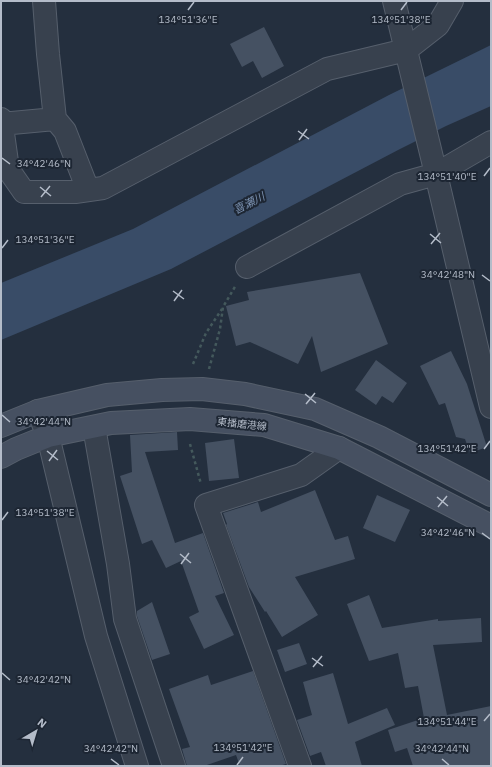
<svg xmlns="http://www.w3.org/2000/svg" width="492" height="767" viewBox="0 0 492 767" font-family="'IBM Plex Sans','Noto Sans JP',sans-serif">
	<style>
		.water { fill: #394c67 }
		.building { fill: #455162 }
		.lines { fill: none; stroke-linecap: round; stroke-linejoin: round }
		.street-casing { stroke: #565f6c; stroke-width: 24 }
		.secondary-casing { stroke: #565f6c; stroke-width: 24 }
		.path { stroke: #44595c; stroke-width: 2.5; stroke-dasharray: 3 3; stroke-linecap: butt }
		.street { stroke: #38414e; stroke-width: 22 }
		.secondary { stroke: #465061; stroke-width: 22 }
		.ticks { fill: none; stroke: #b4bcc9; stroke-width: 1.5 }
		.labels { text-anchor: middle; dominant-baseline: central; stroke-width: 4; stroke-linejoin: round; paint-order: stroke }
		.street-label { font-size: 10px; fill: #b4bcc9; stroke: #1d2633 }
		.water-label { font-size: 11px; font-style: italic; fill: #7c92b1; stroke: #1d2633 }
		.ticks-label { font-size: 10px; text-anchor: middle; fill: #b4bcc9; stroke: #1d2633; stroke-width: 4; stroke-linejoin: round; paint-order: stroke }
	</style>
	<rect width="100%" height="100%" fill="#242f3e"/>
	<path class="water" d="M491,45V106L446,126L400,149L171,269L1,340V283L133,229L389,95Z"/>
	<path class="building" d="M264,27L284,66L262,78L253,61L242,67L230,44Z
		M360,273L388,344L321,372L312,336L298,364L250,342L236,346L226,306L249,300L247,292Z
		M451,351L467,384L487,447L470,453L465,439L456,437L445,403L439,405L420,366Z
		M376,360L407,383L393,403L382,396L376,405L355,390Z
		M177,432L178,450L145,452L175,543L203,533L224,593L215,596L234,635L204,649L189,617L199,612L181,561L166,568L152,540L142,544L120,476L132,472L130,435Z
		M234,439L239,478L209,481L205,443Z
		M315,490L335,540L348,536L355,559L295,577L318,615L282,637L266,611L265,612L249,587L226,525L227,524L223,513L258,502L261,512Z
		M377,495L410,510L395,542L363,528Z
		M369,595L382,628L438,619V621L481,618L482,642L433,645L447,715L491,706V766H413L407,748L395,752L388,730L424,718L418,686L405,688L398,653L369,661L347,604Z
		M152,602L170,654L152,660L137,616V611Z
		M299,643L307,664L285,672L277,650Z
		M253,671L286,764L279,766H240L236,755L204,766H187L182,749L190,747L169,689L208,675L211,685Z
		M333,673L348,724L387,708L395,725L355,742L362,766H326L321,752L310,756L297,720L312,715L303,682Z"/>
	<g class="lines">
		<g class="street-casing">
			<path id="street" d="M44,1L48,54L55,119L65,131L88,190
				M394,1L436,174L491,407
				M1,119L8,169L24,192H75L103,188L327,69L406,50L438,25L452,1
				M1,124L55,119
				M247,267L400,184L436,174L491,142
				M38,411L48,436L96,636L137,766
				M94,427L118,564L125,619L174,766
				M300,766L206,505L301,475L339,448"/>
		</g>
		<g class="secondary-casing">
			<path id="secondary" d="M1,426L38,411L107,395L162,390L202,389L245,394L315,409L379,437L491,495
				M1,457L16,449L48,436L111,423L190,419L264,425L339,448L491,526"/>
		</g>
		<path class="path" d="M193,364L206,333L222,309
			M209,369L220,329L223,307L236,285
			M190,444L201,484"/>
		<use href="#street" class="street"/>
		<use href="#secondary" class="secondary"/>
	</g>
	<path class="ticks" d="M188,10L194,2M401,10L407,2M298,131L309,139M299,140L307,129M2,158L10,164M484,176L490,168M40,187L51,196M41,197L50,186M430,234L441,243M431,244L440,233M2,248L8,240M482,275L490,281M173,291L184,299M174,301L182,290M305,394L316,403M306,404L315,393M2,415L10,422M484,449L490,441M47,451L58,460M49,461L57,450M437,497L448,506M438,507L447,496M2,520L8,512M482,533L490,539M180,554L191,563M181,564L189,553M312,658L323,666M313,667L322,656M2,673L10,680M484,721L490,714M111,759L119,765M442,759L449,765M237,765L243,757"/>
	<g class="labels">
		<g class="street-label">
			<text transform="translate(242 424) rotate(6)">東播磨港線</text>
		</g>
		<g class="water-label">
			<text transform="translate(249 203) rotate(-27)">喜瀬川</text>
		</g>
	</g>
	<g class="ticks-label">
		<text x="188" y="23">134°51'36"E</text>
		<text x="401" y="23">134°51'38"E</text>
		<text x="44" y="167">34°42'46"N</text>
		<text x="447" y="180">134°51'40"E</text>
		<text x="45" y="243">134°51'36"E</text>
		<text x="448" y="278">34°42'48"N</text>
		<text x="44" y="425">34°42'44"N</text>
		<text x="447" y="452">134°51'42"E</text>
		<text x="45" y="516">134°51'38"E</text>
		<text x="448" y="536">34°42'46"N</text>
		<text x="44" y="683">34°42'42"N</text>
		<text x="447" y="725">134°51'44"E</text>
		<text x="243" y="751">134°51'42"E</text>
		<text x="111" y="752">34°42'42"N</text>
		<text x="442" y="752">34°42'44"N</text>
	</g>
	<rect width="492" height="767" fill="none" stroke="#b4bcc9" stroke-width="4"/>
	<g transform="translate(36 731) rotate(38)" stroke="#1d2633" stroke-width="3" paint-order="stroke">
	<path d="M0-3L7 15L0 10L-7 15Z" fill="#b4bcc9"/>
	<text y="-6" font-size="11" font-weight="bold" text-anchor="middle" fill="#b4bcc9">N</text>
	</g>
</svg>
